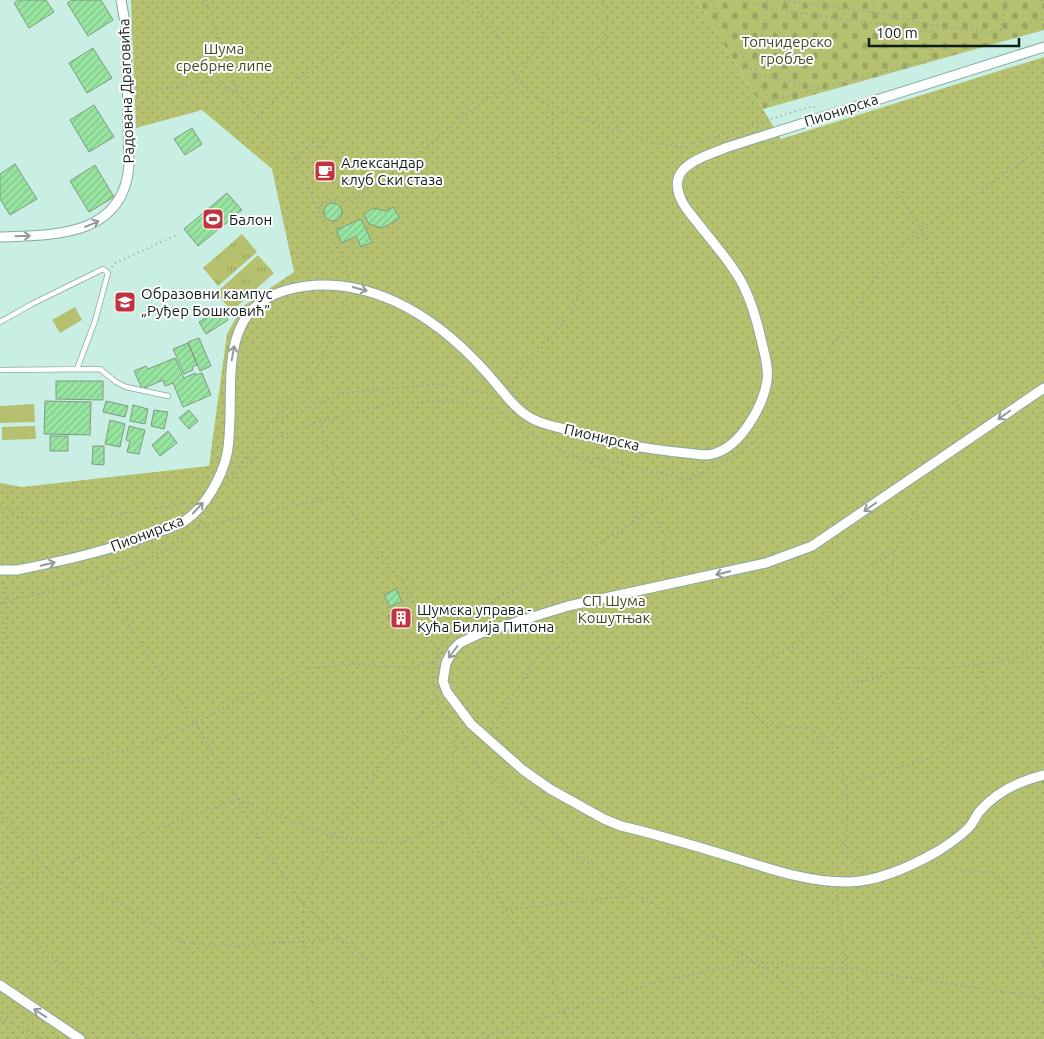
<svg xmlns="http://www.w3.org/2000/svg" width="1044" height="1039" viewBox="0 0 1044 1039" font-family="Ubuntu,sans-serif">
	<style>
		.grass { fill: url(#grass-tufts) }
		.cemetery { fill: url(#cemetery-stones) }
		.park { fill: url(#park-dots) }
		.garden { fill: #b5c16f }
		.building { fill: url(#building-hatch); stroke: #829984 }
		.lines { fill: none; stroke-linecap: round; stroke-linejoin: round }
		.service-casing { stroke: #87aaa2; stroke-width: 6 }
		.minor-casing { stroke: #87aaa2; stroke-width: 11 }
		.path { stroke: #89a79f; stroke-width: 2; stroke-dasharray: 1 4; stroke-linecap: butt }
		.service { stroke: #fff; stroke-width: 4.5 }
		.minor { stroke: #fff; stroke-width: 9 }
		.oneway { stroke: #939998 }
		.labels { text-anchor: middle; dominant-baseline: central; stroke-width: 4; stroke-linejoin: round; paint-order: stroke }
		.park-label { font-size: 15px; fill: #434820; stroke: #fff }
		.street-label { font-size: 15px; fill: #0f1d1a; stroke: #fff }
		.poi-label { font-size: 15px; fill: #0f1d1a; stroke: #fff; text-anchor: start }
	</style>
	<defs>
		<pattern id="grass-tufts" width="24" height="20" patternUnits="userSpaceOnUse" patternTransform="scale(1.25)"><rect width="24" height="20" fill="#b5c16f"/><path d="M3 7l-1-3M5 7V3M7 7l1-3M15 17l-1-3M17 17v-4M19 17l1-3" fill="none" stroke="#9aa560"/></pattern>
		<pattern id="cemetery-stones" width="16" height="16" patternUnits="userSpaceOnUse" patternTransform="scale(1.25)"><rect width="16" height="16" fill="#b5c16f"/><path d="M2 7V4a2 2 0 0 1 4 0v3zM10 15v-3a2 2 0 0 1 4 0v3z" fill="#9aa560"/></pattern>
		<pattern id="park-dots" width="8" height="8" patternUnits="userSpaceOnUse" patternTransform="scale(1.25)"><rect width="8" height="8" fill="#b5c16f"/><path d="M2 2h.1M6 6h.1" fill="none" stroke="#9aa560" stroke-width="1.8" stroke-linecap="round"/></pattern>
		<pattern id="building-hatch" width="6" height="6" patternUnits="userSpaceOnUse" patternTransform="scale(1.25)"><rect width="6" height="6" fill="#97e5a0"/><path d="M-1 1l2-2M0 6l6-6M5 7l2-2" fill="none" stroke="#81c489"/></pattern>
	</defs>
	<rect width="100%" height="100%" fill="#c9efe5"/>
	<path class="grass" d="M242,234L257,252L218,286L203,268Z
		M258,255L274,273L232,311L216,293Z"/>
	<path class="cemetery" d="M697,0H1044V30L763,109Z"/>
	<path class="park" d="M131,0H697L781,139L1044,57V1039H0V483L22,487L209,466L227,334L242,307L294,272L272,169L202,110L136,128Z"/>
	<path class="garden" d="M75,307L82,320L60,333L52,320Z
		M34,404L35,422L0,423V406Z
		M35,426L36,439L2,440V427Z"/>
	<path class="building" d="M19,0H46L54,12L29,28L14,3Z
		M72,0H101L113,20L88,36L67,3Z
		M93,48L112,78L87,93L69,63Z
		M94,105L114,137L89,152L70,120Z
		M192,128L202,144L185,155L174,139Z
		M15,164L37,199L10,215L0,199V174Z
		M95,165L114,197L89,212L70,181Z
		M227,193L242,210L198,246L184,229Z
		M324 212a9 9 0 1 1 18 0a9 9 0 1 1-18 0Z
		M393,207L400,218L382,228L369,224L364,215L373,208L386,211Z
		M361,219L372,242L361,247L356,236L342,243L336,230Z
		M220,309L228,320L206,334L199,322Z
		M199,338L211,366L200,371L188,342Z
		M188,343L197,365L192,367L193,370L184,374L173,349Z
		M175,358L184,378L195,373L196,375L202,373L211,395L183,407L173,383L165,386L163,380L142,389L134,371L146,366L148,369Z
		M56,381H103V400L56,399Z
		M45,401L91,402L90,435L44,434Z
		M106,401L128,406L125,417L103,412Z
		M133,405L148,409L145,424L130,421Z
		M154,410L168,412L164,429L151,426Z
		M189,410L198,421L189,429L179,418Z
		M110,420L125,424L120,447L105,444Z
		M129,426L145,430L139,454L127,452L130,441L126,440Z
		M168,431L177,443L160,456L152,445Z
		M50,436H68V451H50Z
		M93,446H104V465L92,464Z
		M396,589L402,601L390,607L384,595Z
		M407,607L413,619L394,628L388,616Z"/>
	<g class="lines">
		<g class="service-casing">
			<path id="service" d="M0,322L32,304L103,269L108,273L95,321L77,369
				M0,370L100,369L116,382L126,387L168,396"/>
		</g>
		<g class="minor-casing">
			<path id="minor" d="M0,237C54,235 123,237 129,166L126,28L121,0
				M1044,388L812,546L766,563L568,606L481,633L460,643L453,650L446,663L443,681L447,692L471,724L523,770L550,789L604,819L621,826C660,835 699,847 738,859C773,870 812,883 849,882C879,881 912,866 938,851C949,844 963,835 971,825C974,821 976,816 979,812C996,792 1019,781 1044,775
				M0,570H17C62,561 108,551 152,534C163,530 176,527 186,520C206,506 222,477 227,454C238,397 210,311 287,290C323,280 360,286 394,301C429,317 459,342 485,371C501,388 515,412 537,421C546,425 557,427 567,430C605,442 646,449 686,453C696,454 708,457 716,453C742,444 763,406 767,381C769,367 764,352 761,339C756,317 750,295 738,276C723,252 703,231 686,208C660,169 697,159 728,147L1044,47
				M0,985L80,1039"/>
		</g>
		<path class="path" d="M206,0L237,92
			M468,0L506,46L516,80L533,94L549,105L596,124L653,143L683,147L812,106L818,109
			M603,0L607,16L605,44L589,54L620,132
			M710,0L770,101L819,89
			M743,0L767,8L932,32
			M768,0L755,74L821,88L930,60L936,0
			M779,0L872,12L932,25L989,33L1044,19
			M1036,0L1044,1
			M872,12L874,0
			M1000,30L1006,0
			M137,95L162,89L211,81L229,88L238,94L292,154L306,178L313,199L342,257L350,279
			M258,115L285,90L403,0
			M313,142L319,148L331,137
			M295,159L314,141
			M317,208L332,200L347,201L385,180L464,116L516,80L551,25L559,0
			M112,267L115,263L179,234
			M511,387L517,373L543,346L572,312L579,295L581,254L578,222L565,183L558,150L552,133L553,117L549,105
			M273,421L345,393L436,384L492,394
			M320,421L341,496L375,547L406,587L419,614L425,635L442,653
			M969,428L958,405L950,382L951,362L947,312L937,272L921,228L979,192L1044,146
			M576,457L614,473L636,492L637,512L632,523
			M233,475L271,422L317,370L348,296
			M226,485L231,479L275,439L320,421L384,405L450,400L494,409L539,439L573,456L602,459L688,480L734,456L773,427L812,377L850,321L876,276L897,252L921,228L874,155L857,133L839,122
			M0,506L18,517L63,524L192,502
			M650,509L665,536L663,576
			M199,526L341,496
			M805,559L812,565L837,600
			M103,576L121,610L145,651L196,723L267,851L304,905L341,938
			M886,595L895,551L935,474
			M0,605C15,597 32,596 48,592C92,580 175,558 202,520
			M844,646L865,658L873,679L902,667L930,670L1014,660L1044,645
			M0,653C9,631 7,602 3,579
			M433,678L432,668L439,650L454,629L501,596L555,570L631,524L688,480L702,464
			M434,685L435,696L445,719L477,765L605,878L726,944L794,987L824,1019L835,1039
			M491,729L539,655L575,641L578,614
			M456,736L453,762L461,815L507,913L550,972L574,1039
			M828,738L842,725L837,694L852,682L873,679
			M0,772L16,765L68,763L137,748L196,723L237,701L305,669L355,664L410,668L434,662
			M846,785L927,759L964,736L988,697L979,664
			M0,813L52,874L119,903L182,943L238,946L341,938L372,964L430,1039
			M936,863L957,870L993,872L1007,886L1044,967
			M867,870L845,852C846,831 849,807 846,786C844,769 834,753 828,738L802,727L766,725L747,708L750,677L769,656L792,648L838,601L859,574L895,551
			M0,889L48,869L238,799L333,837L399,844L461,815
			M836,890L847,968L849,1039
			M0,910L141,1039
			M506,910L635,895
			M0,1019L26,1029L42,1039
			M27,1031L32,1039
			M326,1039L313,1007L303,940L304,905L333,837L379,768L435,696
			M484,1039L491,1034L658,982L754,961L802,968H847L1024,995L1044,1001"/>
		<use href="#service" class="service"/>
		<use href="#minor" class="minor"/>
	</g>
	<defs><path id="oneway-shaft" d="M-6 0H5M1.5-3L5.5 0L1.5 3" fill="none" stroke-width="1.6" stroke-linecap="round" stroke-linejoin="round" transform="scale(1.25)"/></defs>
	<g class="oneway">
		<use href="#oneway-shaft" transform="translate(92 224) rotate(-23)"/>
		<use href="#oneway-shaft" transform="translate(23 236) rotate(-2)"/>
		<use href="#oneway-shaft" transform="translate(360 289) rotate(16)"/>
		<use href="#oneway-shaft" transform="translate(233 353) rotate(-80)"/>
		<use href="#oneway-shaft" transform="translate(1004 415) rotate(145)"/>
		<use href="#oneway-shaft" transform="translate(870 507) rotate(145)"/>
		<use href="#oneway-shaft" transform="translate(198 508) rotate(-47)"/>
		<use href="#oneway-shaft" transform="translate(48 564) rotate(-13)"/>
		<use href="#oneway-shaft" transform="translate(723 573) rotate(167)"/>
		<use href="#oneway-shaft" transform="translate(453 652) rotate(127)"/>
		<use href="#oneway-shaft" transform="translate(40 1013) rotate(-147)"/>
	</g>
	<defs>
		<g id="cafe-square" transform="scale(1.125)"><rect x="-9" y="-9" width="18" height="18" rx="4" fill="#c3333e" stroke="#fff"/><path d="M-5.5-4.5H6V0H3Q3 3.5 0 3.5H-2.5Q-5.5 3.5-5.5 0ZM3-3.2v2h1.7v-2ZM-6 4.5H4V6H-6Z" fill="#fff"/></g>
		<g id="stadium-square" transform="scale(1.125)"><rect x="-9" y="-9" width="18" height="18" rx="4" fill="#c3333e" stroke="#fff"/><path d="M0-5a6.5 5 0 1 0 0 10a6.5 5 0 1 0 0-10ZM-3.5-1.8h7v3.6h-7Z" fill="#fff"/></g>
		<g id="school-square" transform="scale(1.125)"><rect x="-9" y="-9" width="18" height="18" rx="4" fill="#c3333e" stroke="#fff"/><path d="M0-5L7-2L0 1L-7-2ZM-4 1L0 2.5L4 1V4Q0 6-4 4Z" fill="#fff"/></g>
		<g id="building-square" transform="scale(1.125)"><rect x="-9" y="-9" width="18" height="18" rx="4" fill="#c3333e" stroke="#fff"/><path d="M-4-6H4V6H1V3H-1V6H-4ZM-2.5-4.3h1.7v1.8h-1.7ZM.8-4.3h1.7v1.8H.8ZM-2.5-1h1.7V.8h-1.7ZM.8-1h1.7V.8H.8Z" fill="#fff"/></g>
	</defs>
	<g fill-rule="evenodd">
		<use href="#cafe-square" x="325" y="171"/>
		<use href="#stadium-square" x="213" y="219"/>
		<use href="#school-square" x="125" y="302"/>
		<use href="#building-square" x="401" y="618"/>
	</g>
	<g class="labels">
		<g class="park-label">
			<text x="787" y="41">Топчидерско<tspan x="787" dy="17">гробље</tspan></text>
			<text x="224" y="48">Шума<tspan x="224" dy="17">сребрне липе</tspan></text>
			<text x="614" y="600">СП Шума<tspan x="614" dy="17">Кошутњак</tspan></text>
		</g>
		<g class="street-label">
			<text transform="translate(126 91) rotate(-92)">Радована Драговића</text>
			<text transform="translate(841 110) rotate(-18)">Пионирска</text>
			<text transform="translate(602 437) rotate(13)">Пионирска</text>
			<text transform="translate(147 533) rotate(-21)">Пионирска</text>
		</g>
		<g class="poi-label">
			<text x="341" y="162">Александар<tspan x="341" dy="17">клуб Ски стаза</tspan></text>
			<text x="229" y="219">Балон</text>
			<text x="141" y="293">Образовни кампус<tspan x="141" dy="17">„Руђер Бошковић”</tspan></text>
			<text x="417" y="609">Шумска управа -<tspan x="417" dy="17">Кућа Билија Питона</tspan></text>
		</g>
	</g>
	<path d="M869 38v8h150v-8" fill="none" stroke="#0f1d1a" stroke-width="2.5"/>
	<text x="876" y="38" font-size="15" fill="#0f1d1a" stroke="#ffffff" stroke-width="4" paint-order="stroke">100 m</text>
</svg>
